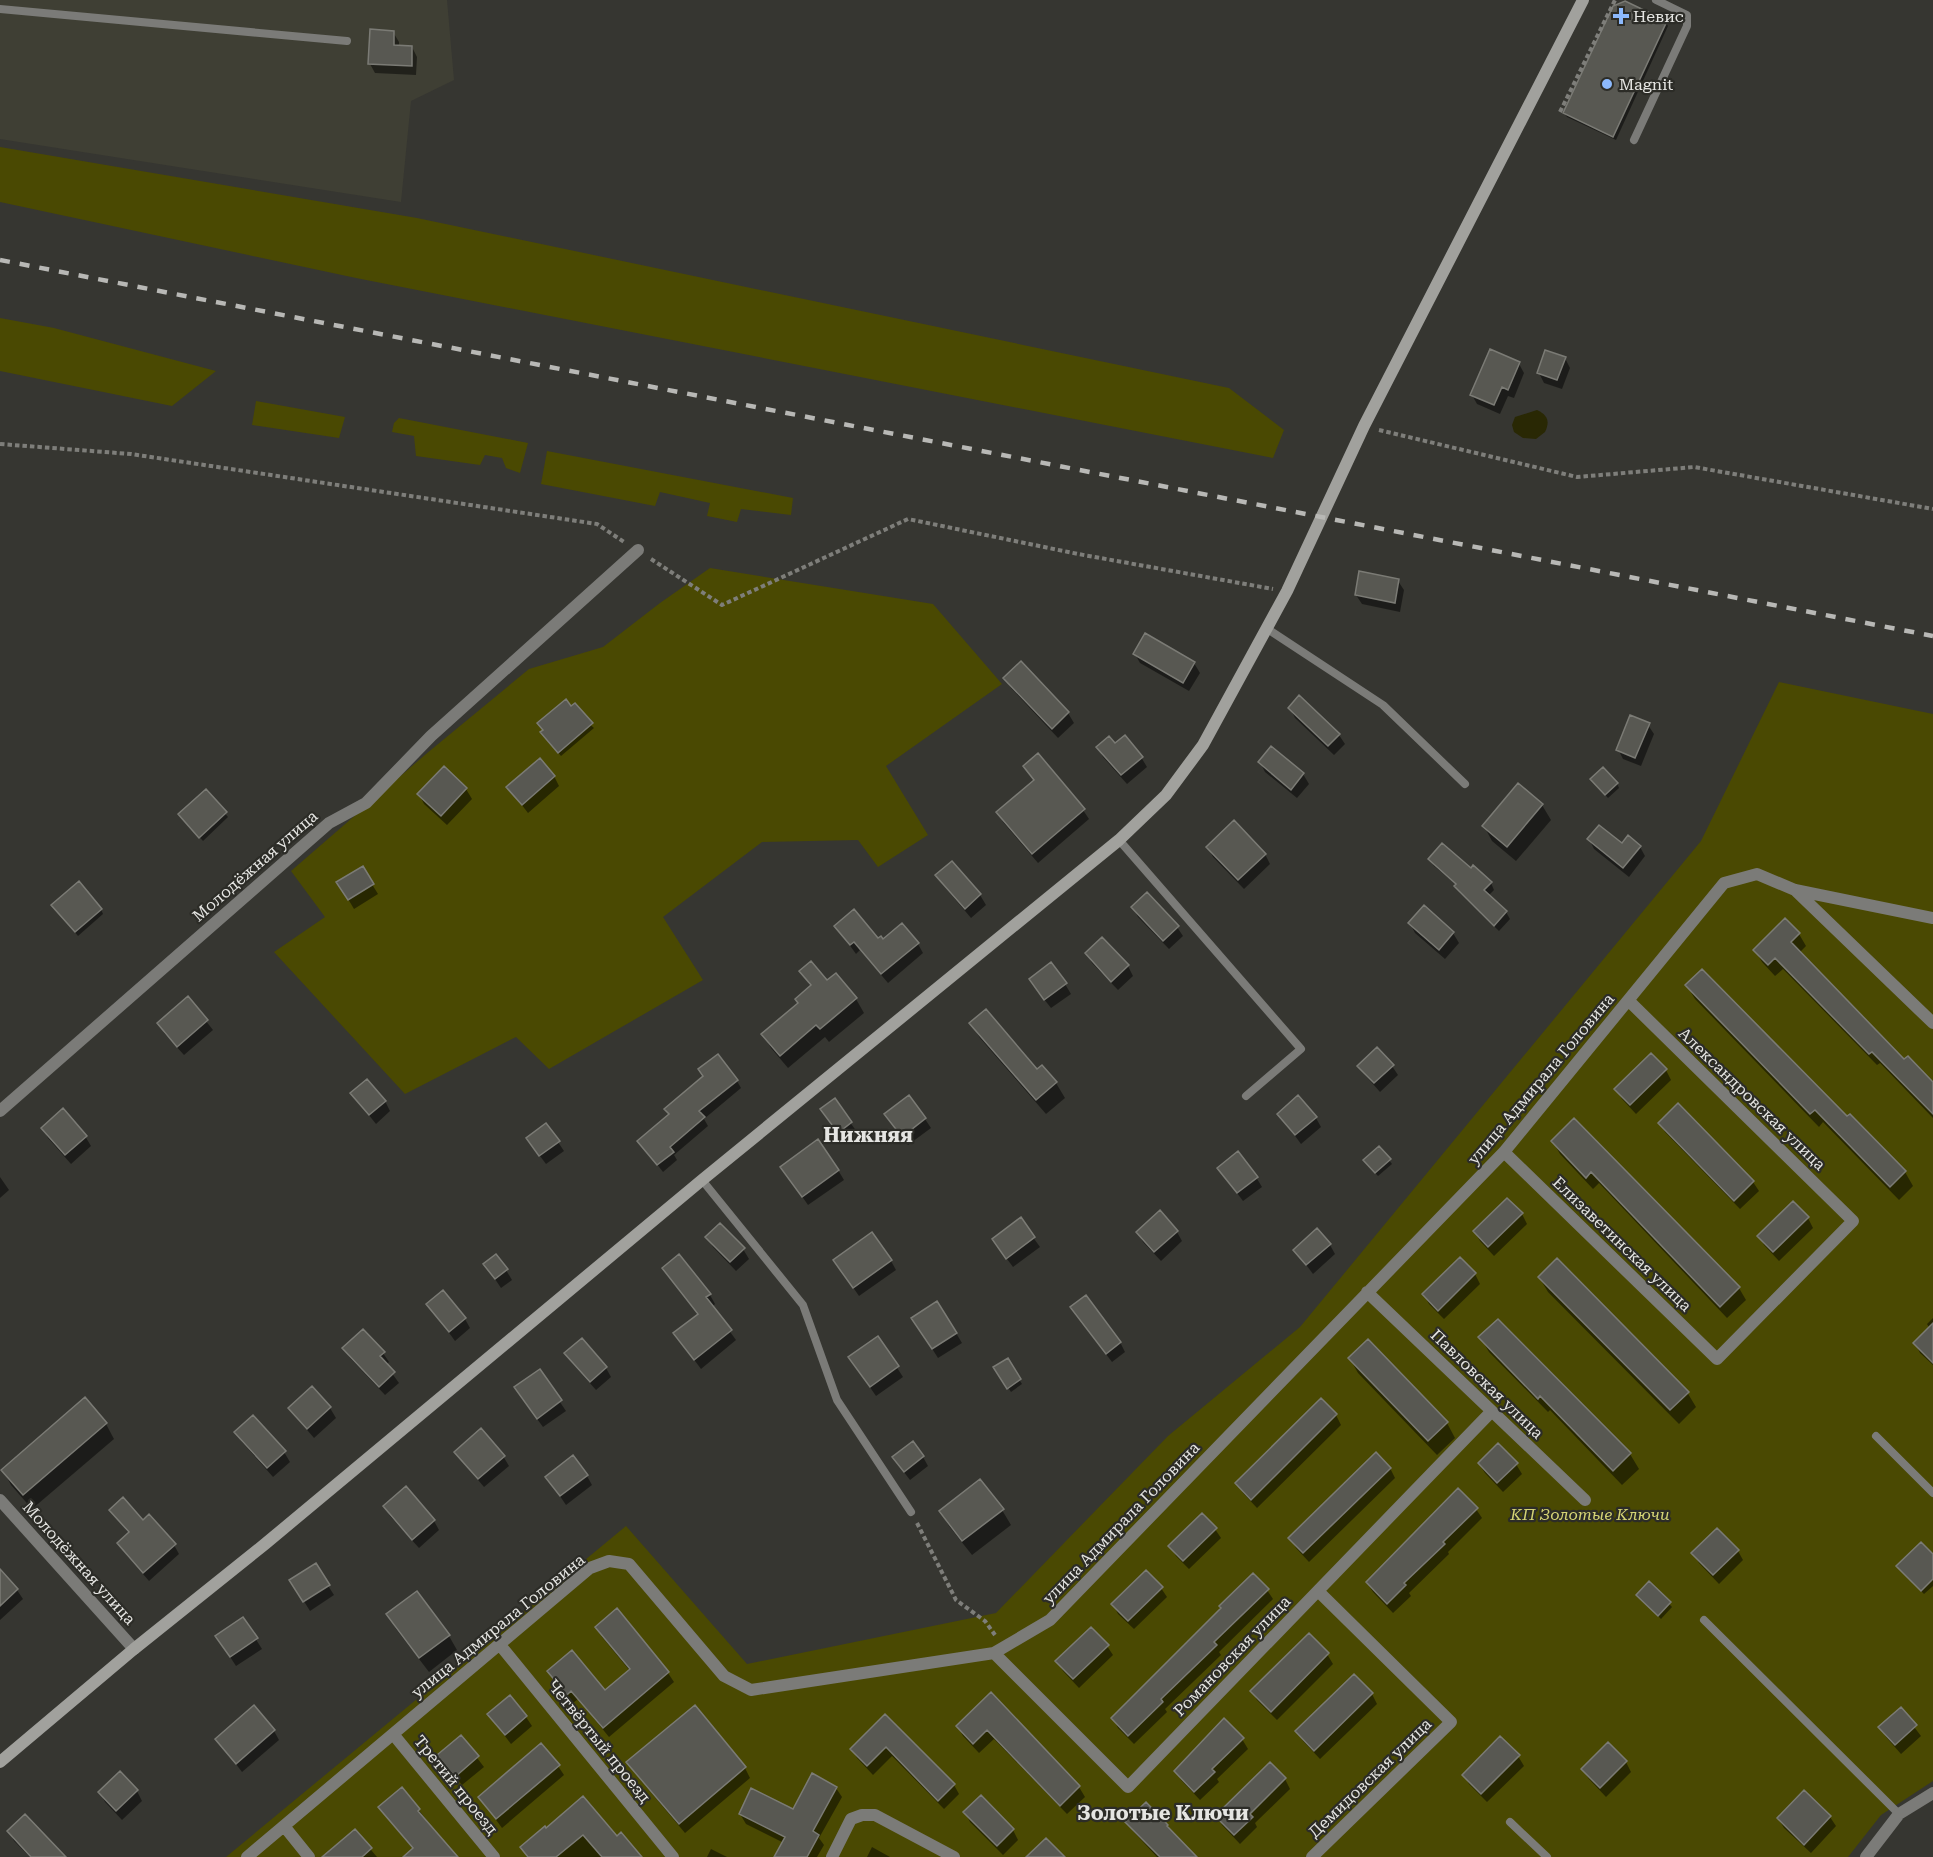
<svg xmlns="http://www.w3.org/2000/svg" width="1933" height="1857" viewBox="0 0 1933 1857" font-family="'Roboto Serif',serif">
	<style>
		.built { fill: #3f3f34 }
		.green { fill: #4a4902 }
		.water { fill: #292804 }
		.shadow { fill: #0007 }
		.building { fill: #585852; stroke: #7b7b75; stroke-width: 1.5 }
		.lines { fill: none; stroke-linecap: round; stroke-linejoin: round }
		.path { stroke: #7e7e7a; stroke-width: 4; stroke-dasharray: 4.5 3; stroke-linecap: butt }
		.lane { stroke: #7b7b78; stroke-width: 8 }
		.street { stroke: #7b7b78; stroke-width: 12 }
		.secondary { stroke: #a1a19d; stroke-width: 12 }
		.rail { stroke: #b8b8b5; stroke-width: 4.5; stroke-dasharray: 10 10; stroke-linecap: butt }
		.poi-dot { fill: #8cb9fc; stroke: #2c2c27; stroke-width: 2 }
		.labels { text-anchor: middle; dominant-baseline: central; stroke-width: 4.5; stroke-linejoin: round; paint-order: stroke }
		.poi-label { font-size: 16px; fill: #e5e5e2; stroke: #2c2c27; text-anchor: start }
		.street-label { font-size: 16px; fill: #e5e5e2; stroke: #2c2c27 }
		.park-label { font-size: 16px; font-style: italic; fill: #d5d474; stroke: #2c2c27 }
		.quarter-label { font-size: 20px; font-weight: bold; fill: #e5e5e2; stroke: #2c2c27 }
	</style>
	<rect width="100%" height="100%" fill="#363631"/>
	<path class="built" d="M0,0H447L454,80L411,101L401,202L0,139Z"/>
	<path class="green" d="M0,147L417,218L1229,388L1284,430L1273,458L356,278L0,202Z
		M0,318L54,328L216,371L172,406L0,371Z
		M256,401L345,417L339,438L252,425Z
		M399,418L528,443L520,473L506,468L502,458L485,455L480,465L416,456L414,436L392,432L394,423Z
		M547,451L793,498L791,515L741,509L737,522L707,516L710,503L660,492L655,506L541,484Z
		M710,568L933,604L1002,684L886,766L928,835L878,867L858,840L762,842L663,917L703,980L549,1069L516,1037L405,1094L274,952L325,917L291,871L426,754L529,669L603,647L660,603Z
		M1779,682L1933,714V1781L1881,1815L1848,1857H226L626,1526L747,1664L996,1613L1168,1436L1300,1327L1701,841Z"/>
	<path class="water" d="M1537,410C1548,415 1550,422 1545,432L1536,439L1523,438L1514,432L1512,425L1515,417Z"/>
	<path class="shadow" d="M1666,22L1668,26L1616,140L1567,117L1564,113Z
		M393,32L399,42V47H412L417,57L416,75L375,73L370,64Z
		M1565,358L1570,368L1562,389L1544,383L1539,373Z
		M1519,364L1524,373L1514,398L1508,396L1500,414L1477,404L1472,395Z
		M1398,581L1404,590L1400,612L1362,604L1356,595Z
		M1135,654L1194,663L1200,673L1189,691L1140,663Z
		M1021,663L1068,713L1074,723L1058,738L1011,688L1005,678Z
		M571,708L594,728L561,756L544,736V731L538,723Z
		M1290,708L1339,735L1345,744L1334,755L1295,718Z
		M1648,725L1654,734L1641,766L1623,759L1618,749Z
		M1115,745L1141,757L1147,767L1127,784L1103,757L1098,747Z
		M1271,748L1303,774L1309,784L1297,798L1265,772L1260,762Z
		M1025,766L1083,810L1089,819L1038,863L1003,822L998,812L1035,781Z
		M444,768L466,789L472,799L447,825L424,804L419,794Z
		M554,776L559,786L528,813L508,787Z
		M1594,783H1617L1619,788L1608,798Z
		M206,791L228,817L203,841L180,815Z
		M1542,805L1551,820L1516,861L1492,841L1484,826Z
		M1589,839L1640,847L1645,856L1629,877L1594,849Z
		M1208,847L1265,854L1270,864L1244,889L1213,857Z
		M1430,860L1491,883L1494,890L1488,896L1506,912L1510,919L1499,931L1460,893L1457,885L1434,866Z
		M952,863L980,895L986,905L971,918L943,885L937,876Z
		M362,868L378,894L354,909L338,882Z
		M1133,907L1177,927L1183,936L1169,949L1138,917Z
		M1424,907L1453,933L1459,943L1445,959L1415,933L1410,923Z
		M56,909H101L103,914L78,936Z
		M1785,921L1799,934L1806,946L1799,953L1904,1061L1933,1084V1118L1880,1063L1877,1065L1783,969L1775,976L1762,962L1755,950Z
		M836,926L878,940L918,944L923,953L888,983L860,950L856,954Z
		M1087,954L1128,966L1133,976L1118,990L1092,963Z
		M801,971L827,982L836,975L856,999L864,1013L829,1042L825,1037L788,1068L771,1048L763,1034L799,1003L811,987Z
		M1065,984L1071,994L1051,1008L1036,989Z
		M1687,986L1847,1119L1850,1116L1905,1172L1913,1186L1899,1200L1823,1122L1819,1127L1695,999Z
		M188,998L213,1030L184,1055L164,1033L159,1023Z
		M971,1024L1037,1071L1042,1067L1056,1083L1065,1098L1046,1114L980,1038Z
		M1359,1066H1392L1398,1075L1380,1092L1365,1075Z
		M1666,1070L1671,1080L1636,1114L1622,1099L1616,1089Z
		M737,1081L741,1088L704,1119L708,1126L674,1155L677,1160L663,1172L639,1141L670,1115L666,1110Z
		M352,1094L385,1101L390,1111L376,1124Z
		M834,1100L857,1132L844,1142L822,1109Z
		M1678,1105L1753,1182L1759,1191L1740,1209L1665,1132L1660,1123Z
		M1279,1114L1316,1118L1321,1127L1301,1144Z
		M925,1119L931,1128L908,1145L892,1124Z
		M43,1128L85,1136L91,1146L71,1164L48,1138Z
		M558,1142L564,1151L546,1164L534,1148Z
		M1553,1142L1739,1288L1746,1300L1727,1318L1599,1183L1593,1189L1560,1154Z
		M1389,1160L1392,1164L1378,1176L1368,1165Z
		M838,1170L844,1180L808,1205L788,1176Z
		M0,1177L9,1190L0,1198Z
		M1225,1177H1256L1262,1187L1243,1201Z
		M1522,1214L1527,1224L1494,1256L1480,1241L1475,1232Z
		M1808,1218L1813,1228L1779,1261L1764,1245L1759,1236Z
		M1020,1219L1040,1247L1013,1267L993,1240Z
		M1177,1232L1182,1241L1161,1261L1143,1242L1138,1233Z
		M707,1237L743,1249L749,1259L736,1271L713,1247Z
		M1330,1245L1335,1254L1313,1274L1295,1250Z
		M891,1261L896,1270L859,1296L841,1270Z
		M485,1264L506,1270L512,1280L501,1288Z
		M664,1268L710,1295L715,1304L712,1307L736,1340L701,1369L675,1334L698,1315Z
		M1475,1274L1480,1284L1444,1319L1429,1304L1424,1295Z
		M1539,1277L1687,1392L1696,1407L1679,1424L1548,1292Z
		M428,1304L465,1319L470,1328L455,1341Z
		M1077,1316L1120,1342L1125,1352L1112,1362Z
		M1933,1318V1365L1920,1353L1915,1343L1930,1329L1927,1324Z
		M1498,1321L1630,1454L1639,1469L1622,1485L1550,1410L1548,1412L1489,1352L1480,1337Z
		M919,1328L956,1333L962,1343L938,1358Z
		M878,1338L903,1377L876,1396L856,1367Z
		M344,1348L383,1353L389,1362L386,1365L399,1383L385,1395L350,1358Z
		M566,1353L606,1368L611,1377L596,1390L572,1363Z
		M1350,1359L1447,1423L1455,1438L1437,1455L1358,1373Z
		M1007,1360L1022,1384L1011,1392L995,1368Z
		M539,1371L566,1411L543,1427L521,1397Z
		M312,1388L330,1408L336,1418L314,1438L296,1417L290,1408Z
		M1321,1400L1336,1415L1341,1425L1257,1508L1243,1493L1237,1484Z
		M106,1424L114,1439L32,1509L11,1485L3,1470Z
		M236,1432L284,1452L290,1462L273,1477L242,1442Z
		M456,1452L503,1456L509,1466L484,1487L462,1461Z
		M923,1457L928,1466L910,1480L900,1467Z
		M1479,1464H1516L1522,1474L1503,1492L1485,1473Z
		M1390,1468L1395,1478L1309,1562L1296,1548L1290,1538Z
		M587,1476L592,1485L566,1505L547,1477Z
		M980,1481L1002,1510L1011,1525L972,1555L949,1526L941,1512Z
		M385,1506L434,1521L439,1530L419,1548L390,1516Z
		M1476,1509L1482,1518L1448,1552L1449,1554L1409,1593L1411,1596L1393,1613L1373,1592L1367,1583Z
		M111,1510L174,1545L179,1554L149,1581L124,1552L119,1543L129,1534Z
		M1215,1529L1221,1538L1189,1569L1176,1556L1170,1546Z
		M1738,1551L1743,1560L1719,1584L1699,1563L1693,1553Z
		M1933,1556V1586L1924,1594L1900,1570Z
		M315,1565L334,1595L310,1611L297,1590Z
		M0,1571L17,1590L23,1599L0,1620Z
		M1649,1583L1672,1607L1661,1619L1637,1595Z
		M1161,1588L1167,1597L1134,1629L1118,1614L1113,1604Z
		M1267,1590L1273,1599L1219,1652L1221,1655L1165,1709L1167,1712L1134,1744L1118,1728L1113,1718Z
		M388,1614L449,1636L457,1650L429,1672L396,1629Z
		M243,1619L262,1649L236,1666L223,1646Z
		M596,1628L668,1673L674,1682L609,1737L578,1699L573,1703L549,1671L605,1692L630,1671L602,1637Z
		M1107,1646L1113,1655L1079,1688L1063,1671L1057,1661Z
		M1327,1654L1333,1664L1277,1720L1257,1700L1252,1691Z
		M991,1694L1079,1787L1085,1797L1067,1814L994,1739L979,1753L963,1736L958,1727Z
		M1372,1694L1377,1704L1320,1759L1303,1741L1297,1732Z
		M695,1707L745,1768L750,1778L685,1833L633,1771L628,1762Z
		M1901,1710L1921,1736L1901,1754L1886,1737L1880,1728Z
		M489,1715L526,1717L532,1726L511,1744Z
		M885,1716L954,1785L959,1794L944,1809L892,1756L873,1775L857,1758L852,1749Z
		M274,1731L279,1740L242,1772L217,1739Z
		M461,1737L484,1767L462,1785L439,1756Z
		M1242,1739L1248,1749L1217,1779L1219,1782L1200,1800L1181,1780L1176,1771Z
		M1608,1745L1626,1762L1631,1772L1606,1797L1589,1779L1583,1770Z
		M1518,1756L1524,1766L1487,1802L1469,1784L1464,1775Z
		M1270,1764L1285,1779L1290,1789L1255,1823L1257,1827L1240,1844L1222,1825L1217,1816Z
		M558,1766L564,1775L502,1828L480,1798Z
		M120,1773L137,1791L142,1801L122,1820L105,1802L100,1792Z
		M836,1788L842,1797L819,1838L824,1845L817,1857H784V1843L746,1824L740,1814L794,1811Z
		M380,1808L419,1810L454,1857H404L413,1849L386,1817Z
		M965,1812L1013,1830L1018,1840L1003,1855L970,1822Z
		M1830,1817L1836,1826L1811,1853L1784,1828L1778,1818Z
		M1127,1822L1195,1857H1157L1133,1831Z
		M544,1828L616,1838L639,1857H527L522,1847Z
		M9,1831L62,1857H30L14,1841Z
		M355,1831L377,1857H336Z
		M872,1847L890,1857H867Z
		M711,1849L727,1857H707Z"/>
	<path class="building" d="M1625,1L1667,21L1613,137L1563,113L1613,6Z
		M370,29L394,31V45L412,46V66L368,64Z
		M1490,349L1520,362L1508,390L1502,387L1494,405L1470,395Z
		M1545,350L1566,357L1557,380L1537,373Z
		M1359,571L1399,579L1395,603L1355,595Z
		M1145,633L1195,662L1183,683L1133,654Z
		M1021,661L1069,712L1052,729L1003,678Z
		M1299,695L1340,734L1328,746L1288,708Z
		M566,699L571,706L575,703L593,723L558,753L540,732L543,730L537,723Z
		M1630,715L1650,723L1635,758L1616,750Z
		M1125,735L1143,757L1121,775L1096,747L1109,736L1115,743Z
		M1271,746L1304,773L1291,790L1258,762Z
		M1038,753L1085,809L1032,854L996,812L1034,780L1023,766Z
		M540,758L555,776L522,805L506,787Z
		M444,766L467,788L441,816L417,794Z
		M1603,767L1618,783L1605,795L1590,779Z
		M1518,783L1543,804L1507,847L1482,826Z
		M206,789L227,812L199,838L178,814Z
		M1234,820L1266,854L1238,880L1206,847Z
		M1599,825L1622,843L1628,835L1641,846L1623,868L1587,839Z
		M1442,843L1471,868L1473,865L1492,882L1484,890L1507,911L1494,926L1454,886L1456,884L1428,859Z
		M952,861L981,894L965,909L935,875Z
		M363,866L374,884L348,900L336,882Z
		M79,881L102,909L75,932L51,905Z
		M1147,892L1179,926L1163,941L1131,907Z
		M1424,905L1454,932L1439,950L1408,923Z
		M854,909L878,938L881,936L883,939L902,923L919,943L881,974L854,942L850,945L834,926Z
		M1785,918L1800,933L1791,942L1904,1059L1908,1056L1933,1082V1114L1872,1052L1869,1054L1775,958L1768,965L1753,950Z
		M1102,937L1129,965L1111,982L1085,953Z
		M811,961L827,980L836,973L857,998L820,1029L816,1025L780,1056L761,1034L798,1003L795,999L811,985L799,971Z
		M1051,962L1067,983L1044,1000L1029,979Z
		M1702,969L1847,1116L1850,1114L1906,1171L1890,1187L1815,1110L1810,1114L1685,985Z
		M188,996L208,1020L177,1047L157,1023Z
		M986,1009L1037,1069L1042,1065L1057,1082L1036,1100L969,1023Z
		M1377,1047L1394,1065L1374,1083L1357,1066Z
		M1651,1053L1667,1069L1630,1105L1614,1089Z
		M718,1054L738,1080L699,1111L705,1117L670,1147L674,1152L657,1165L637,1141L669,1114L664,1109L703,1076L698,1069Z
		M367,1079L386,1101L369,1115L350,1093Z
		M909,1095L926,1118L902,1137L884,1114Z
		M1298,1095L1317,1117L1295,1135L1277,1114Z
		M835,1098L852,1122L838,1133L820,1109Z
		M1678,1103L1754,1181L1734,1201L1658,1123Z
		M63,1108L87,1136L65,1155L41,1128Z
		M1574,1118L1740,1287L1720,1307L1591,1172L1586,1178L1551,1141Z
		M546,1123L560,1141L539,1156L526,1138Z
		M818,1139L839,1170L802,1197L780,1167Z
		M1379,1146L1391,1159L1375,1173L1363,1160Z
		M1238,1151L1258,1177L1237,1193L1217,1168Z
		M1507,1198L1523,1213L1488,1247L1473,1231Z
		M1793,1201L1809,1217L1773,1252L1757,1236Z
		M1160,1210L1178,1231L1154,1252L1136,1232Z
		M1021,1217L1035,1237L1006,1259L992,1239Z
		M720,1223L745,1248L730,1262L705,1237Z
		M1317,1228L1331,1244L1306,1265L1293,1250Z
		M872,1232L892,1260L853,1288L833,1260Z
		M496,1254L508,1269L495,1279L483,1264Z
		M679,1254L711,1294L706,1297L732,1330L694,1360L673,1333L698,1314L662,1268Z
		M1460,1257L1476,1273L1438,1311L1422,1294Z
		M1557,1258L1689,1392L1670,1410L1538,1277Z
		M443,1290L466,1318L449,1332L426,1304Z
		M1086,1295L1121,1342L1106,1354L1070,1307Z
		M937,1301L957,1333L932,1349L911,1318Z
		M1498,1319L1631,1453L1613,1471L1540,1396L1538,1399L1478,1337Z
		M1933,1323V1363L1913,1343Z
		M363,1329L385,1352L380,1356L395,1372L379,1387L342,1348Z
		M878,1336L899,1366L870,1387L848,1357Z
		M582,1338L607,1367L590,1382L564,1353Z
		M1368,1339L1448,1422L1428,1441L1348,1358Z
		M1008,1358L1021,1379L1007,1389L993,1367Z
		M540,1369L562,1400L537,1419L514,1387Z
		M312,1386L331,1407L307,1429L288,1408Z
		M85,1397L107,1423L23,1495L1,1470Z
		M1321,1398L1337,1414L1251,1500L1235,1483Z
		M253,1415L286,1451L267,1468L234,1432Z
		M481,1428L505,1456L478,1479L454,1452Z
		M913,1441L924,1456L904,1472L892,1457Z
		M1498,1443L1518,1463L1497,1483L1478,1463Z
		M1376,1452L1391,1468L1303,1553L1288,1538Z
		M573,1455L588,1475L560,1496L545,1477Z
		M980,1479L1004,1509L962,1541L939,1511Z
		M406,1486L435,1520L412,1540L383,1506Z
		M1458,1488L1478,1508L1443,1542L1445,1544L1404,1583L1406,1585L1387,1604L1366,1582Z
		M123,1497L143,1520L149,1514L176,1544L143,1573L117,1543L129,1532L109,1510Z
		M1202,1513L1217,1528L1183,1561L1168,1546Z
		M1717,1528L1739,1550L1713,1575L1691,1553Z
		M1921,1542L1933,1554V1579L1921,1591L1896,1566Z
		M316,1563L330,1585L303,1602L289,1580Z
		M0,1569L18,1589L0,1606Z
		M1146,1570L1163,1587L1128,1621L1111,1604Z
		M1253,1573L1269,1589L1214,1642L1217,1645L1161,1699L1163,1702L1128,1736L1111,1718L1221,1608L1219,1606Z
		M1649,1581L1671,1602L1658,1616L1636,1595Z
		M417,1591L450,1635L419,1658L386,1614Z
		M617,1608L669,1672L603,1728L571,1691L567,1695L547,1671L572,1650L605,1690L630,1669L595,1627Z
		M243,1617L258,1638L230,1657L215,1636Z
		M1091,1627L1109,1645L1073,1679L1055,1661Z
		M1309,1633L1329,1653L1271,1712L1250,1691Z
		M1354,1674L1373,1693L1314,1751L1295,1731Z
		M991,1692L1080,1786L1060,1806L987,1730L973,1744L956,1726Z
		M510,1695L527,1716L505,1735L487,1714Z
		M254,1705L275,1730L236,1764L215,1739Z
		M695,1705L746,1767L679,1824L626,1762Z
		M1901,1707L1917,1725L1895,1745L1878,1727Z
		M885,1714L955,1784L938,1801L886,1747L867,1766L850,1749Z
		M1224,1718L1244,1738L1212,1769L1215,1772L1194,1792L1174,1771Z
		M461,1735L479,1756L455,1777L437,1755Z
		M1500,1736L1520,1755L1481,1794L1462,1775Z
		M1608,1742L1627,1761L1600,1788L1581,1769Z
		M541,1743L560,1765L496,1819L478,1797Z
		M1270,1762L1286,1778L1250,1814L1253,1817L1234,1835L1215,1816Z
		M120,1771L138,1790L116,1811L98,1792Z
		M812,1773L837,1787L813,1831L819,1835L807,1857H774L785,1837L739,1814L751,1788L793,1809Z
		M402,1787L420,1809L418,1811L458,1857H403L413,1848L378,1807Z
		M1804,1790L1831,1816L1804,1845L1777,1818Z
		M981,1795L1014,1829L997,1846L963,1812Z
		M583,1796L617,1836L621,1832L642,1857H602L583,1835L556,1857H528L520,1847L545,1826L546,1828Z
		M1146,1802L1168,1825L1167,1826L1197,1857H1160L1125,1822Z
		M25,1814L66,1857H31L7,1831Z
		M355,1829L372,1848L362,1857H322Z
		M1046,1838L1065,1857H1026Z"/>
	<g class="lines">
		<path class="path" d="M1560,112L1615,0
			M1379,430L1577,477L1694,467L1933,509
			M0,444L131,454L597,524L624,542
			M651,559L722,605L908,519L1078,554L1273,589
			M917,1523L956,1600L985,1621L995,1635"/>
		<path class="lane" d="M0,9L347,41
			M1634,140L1687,26V15L1656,0
			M1266,628L1383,705L1465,784
			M1119,840L1301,1049L1246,1096
			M702,1180L803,1305L837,1400L911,1512
			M1876,1436L1933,1493
			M1704,1620L1899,1814
			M1510,1822L1547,1857"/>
		<path class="street" d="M1796,891L1933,1023
			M0,1111L329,823L366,803L431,736L638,550
			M1504,1152L1717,1359L1853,1221L1629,1001
			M1367,1292L1585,1500
			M0,1500L134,1649
			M500,1645L673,1857
			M994,1653L1128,1787L1491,1412
			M393,1734L494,1857
			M284,1826L309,1857
			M247,1857L590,1568L609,1561L629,1564L724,1676L751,1690L994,1653L1050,1620L1504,1152L1724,883L1757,874L1795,890L1933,918
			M832,1857L851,1819L862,1815H875L954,1857
			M1312,1857L1451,1722L1318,1591
			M1866,1857L1899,1814L1933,1793"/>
		<path class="secondary" d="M0,1762L134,1649L265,1544L702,1180L1119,840L1166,795L1203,745L1287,591L1364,426L1583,0"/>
		<path class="rail" d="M0,260L1933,636"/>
	</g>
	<g class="poi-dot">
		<path d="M1618 7h6v6h6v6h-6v6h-6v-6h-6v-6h6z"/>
		<circle cx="1607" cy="84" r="6"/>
	</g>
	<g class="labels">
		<g class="poi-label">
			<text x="1633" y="16">Невис</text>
			<text x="1619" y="84">Magnit</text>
		</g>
		<g class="street-label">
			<text transform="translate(255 866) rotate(-41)">Молодёжная улица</text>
			<text transform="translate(1541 1079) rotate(-50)">улица Адмирала Головина</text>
			<text transform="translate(1752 1099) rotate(44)">Александровская улица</text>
			<text transform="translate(1622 1244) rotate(44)">Елизаветинская улица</text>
			<text transform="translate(1487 1384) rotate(44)">Павловская улица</text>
			<text transform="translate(1121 1523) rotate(-46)">улица Адмирала Головина</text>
			<text transform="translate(79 1563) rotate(48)">Молодёжная улица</text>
			<text transform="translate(498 1626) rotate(-39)">улица Адмирала Головина</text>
			<text transform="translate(1232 1656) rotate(-46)">Романовская улица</text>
			<text transform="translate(599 1741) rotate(51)">Четвёртый проезд</text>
			<text transform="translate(1370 1778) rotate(-44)">Демидовская улица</text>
			<text transform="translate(456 1785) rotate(51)">Третий проезд</text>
		</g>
		<g class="park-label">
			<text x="1590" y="1514">КП Золотые Ключи</text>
		</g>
		<g class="quarter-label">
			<text x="868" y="1135">Нижняя</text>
			<text x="1163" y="1813">Золотые Ключи</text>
		</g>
	</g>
</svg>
